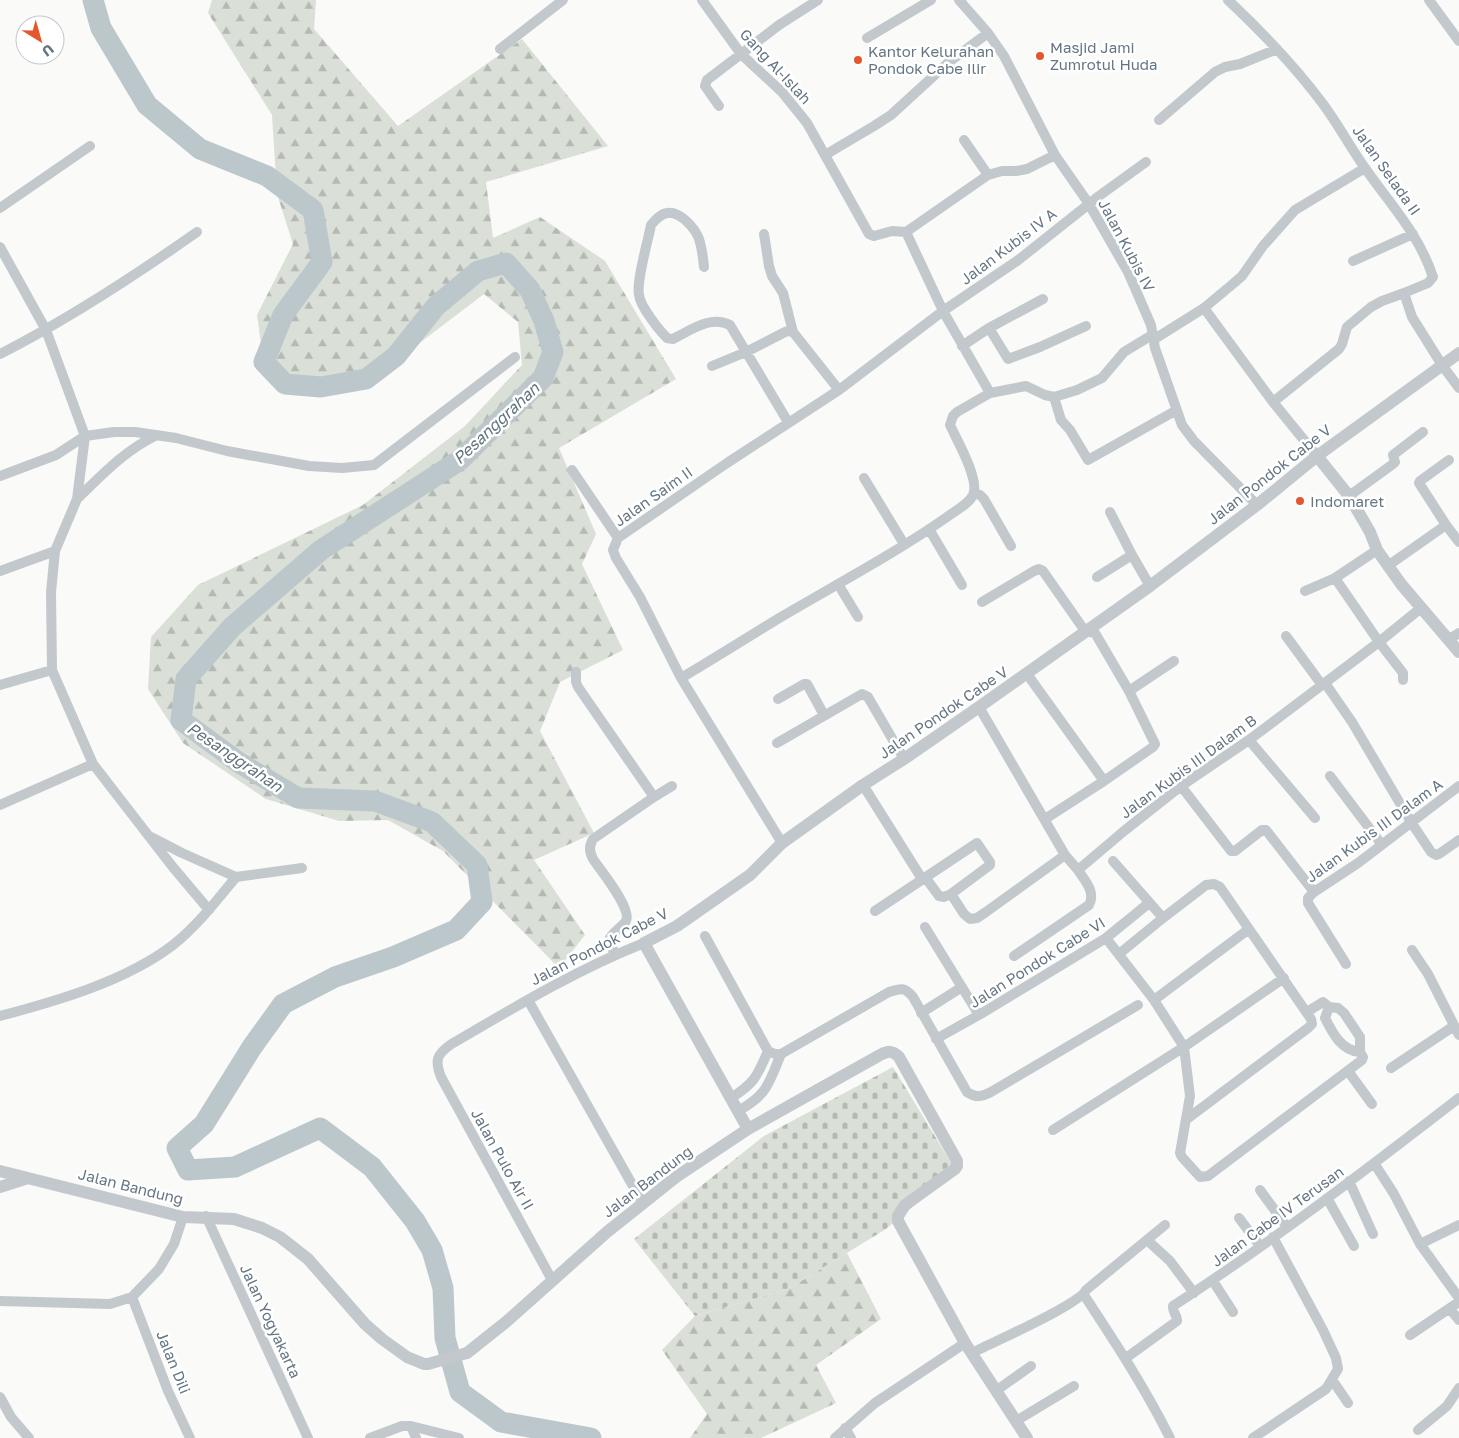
<svg xmlns="http://www.w3.org/2000/svg" width="1459" height="1438" viewBox="0 0 1459 1438" font-family="'Golos Text',sans-serif">
	<style>
		.forest { fill: url(#forest-firs) }
		.cemetery { fill: url(#cemetery-stones) }
		.lines { fill: none; stroke-linecap: round; stroke-linejoin: round }
		.river { stroke: #bbc7cb; stroke-width: 21 }
		.minor { stroke: #c3c8cc; stroke-width: 10 }
		.tertiary { stroke: #c3c8cc; stroke-width: 12 }
		.poi-dot { fill: #e4572e; stroke: #fff; stroke-width: 2 }
		.labels { text-anchor: middle; dominant-baseline: central; stroke-width: 5; stroke-linejoin: round; paint-order: stroke }
		.poi-label { font-size: 15px; fill: #657683; stroke: #fff; text-anchor: start }
		.street-label { font-size: 15px; fill: #657683; stroke: #fff }
		.water-label { font-size: 16px; font-style: italic; fill: #60757c; stroke: #fff }
	</style>
	<defs>
		<pattern id="forest-firs" width="22" height="20" patternUnits="userSpaceOnUse" patternTransform="scale(1.25)"><rect width="22" height="20" fill="#dadfd7"/><path d="M5 1l3.5 6h-7zM16 11l3.5 6h-7z" fill="#b4b9b4"/></pattern>
		<pattern id="cemetery-stones" width="16" height="16" patternUnits="userSpaceOnUse" patternTransform="scale(1.25)"><rect width="16" height="16" fill="#dadfd7"/><path d="M2 7V4a2 2 0 0 1 4 0v3zM10 15v-3a2 2 0 0 1 4 0v3z" fill="#b4b9b4"/></pattern>
	</defs>
	<rect width="100%" height="100%" fill="#fafaf8"/>
	<path class="forest" d="M212,0H316L314,29L398,126L522,39L608,146L486,182L493,238L540,217L605,261L676,379L559,448L596,534L582,564L623,650L560,682L540,731L594,833L534,860L585,935L559,968L443,851L388,820L339,821L266,799L183,743L148,689L151,637L198,585L363,505L465,426L522,365L518,322L484,294L367,383L302,387L264,366L257,315L293,244L277,194L272,115L208,13Z
		M847,1253L881,1319L816,1365L836,1403L761,1438H690L707,1414L662,1350L695,1316L788,1289Z"/>
	<path class="cemetery" d="M893,1067L956,1171L886,1229L788,1289L695,1316L634,1239L764,1136Z"/>
	<g class="lines">
		<path class="river" d="M93,0L101,28L147,105L200,149L267,176L313,210L322,262L283,315L264,362L285,384L321,387L366,379L396,356L436,306L478,271L506,263L530,290L544,321L553,352L543,378L460,460L321,550L232,627L186,679L181,720L238,762L298,798L375,801L432,822L477,865L482,902L456,930L393,957L335,977L283,1004L252,1047L204,1124L177,1148L188,1170L235,1167L320,1128L372,1167L415,1221L432,1250L443,1288L445,1338L460,1392L501,1422L591,1438"/>
		<path class="minor" d="M702,0L741,54L782,92L807,123L869,234L874,236L892,231L906,232
			M959,0L988,33L1004,56L1055,155L1089,204L1128,272L1151,325L1155,348L1182,425L1194,441L1257,505
			M1228,0C1262,32 1295,66 1323,104C1338,124 1350,147 1365,168C1390,204 1419,234 1433,277L1428,283L1404,293L1412,317L1442,365L1459,388
			M1429,0L1459,41
			M867,38L931,0
			M500,49L563,0
			M719,106L705,86L707,80L779,25L818,0
			M1159,120L1215,72L1225,67L1240,64L1277,49
			M964,140L988,175
			M825,155L874,126L891,115L949,62L988,33
			M0,208L90,146
			M906,232L988,175L1002,171H1016L1027,169L1055,155
			M764,234L769,266L772,276L783,293L793,332L839,390
			M0,247L46,330L85,436L77,499L55,551L51,592L52,670L93,764L172,866L209,910
			M1353,261L1413,234
			M704,267C703,257 702,248 699,239C695,228 680,211 667,213C660,214 655,220 651,225C648,241 636,282 639,295C640,306 659,330 667,338L673,339C691,330 711,315 730,325L788,422
			M1204,308L1273,402
			M989,328L1008,359L1040,347L1086,326
			M1153,340L1204,308L1234,283L1242,276L1263,246L1295,210L1365,168
			M962,346L989,328L1043,299
			M0,354C69,319 133,277 197,232
			M712,366L746,352L785,332L788,331L793,332
			M990,393L1026,386L1045,395L1054,397L1061,420L1070,430L1088,460L1175,411
			M1054,397L1077,390L1102,378L1124,352L1152,335
			M1317,456L1273,402L1339,349L1342,344L1347,327L1371,307L1382,301L1404,293
			M572,470L618,538
			M0,476L56,455L85,436L114,432H135L176,438L227,451L309,466L342,468L374,465L515,357
			M864,478L904,544
			M974,493L980,495L984,499L1011,546
			M1349,496L1393,464L1395,462L1393,455L1423,432
			M77,499C102,475 125,450 157,435
			M1110,512L1132,555L1150,586
			M1446,525L1419,483L1420,481L1449,460
			M929,529L962,585
			M1389,565L1446,525L1459,542
			M0,571L55,551
			M1097,577L1132,555
			M1335,578L1379,642L1403,673V680
			M838,584L858,617
			M1305,591L1335,578L1377,550
			M982,602L1034,571L1039,569L1043,571L1085,631L1095,633L1129,691L1155,744L1153,747L1104,781L1045,819
			M1286,636L1322,685
			M1448,640L1459,633
			M576,672V682L578,687L654,797L593,839C589,846 589,851 593,859C601,871 632,908 626,921C622,927 614,931 610,938L614,954
			M1027,674L1104,781
			M681,678C715,658 748,637 781,617C837,584 894,554 947,517C955,511 969,504 973,495C980,480 957,440 950,425L953,416L957,412L990,393L943,311L906,232
			M1325,683L1352,722L1411,822L1431,852L1436,855L1439,854L1459,840
			M0,685L52,670
			M1129,691L1174,661
			M778,699L804,684H807L824,715
			M979,707L1065,855L1078,870
			M1249,740L1315,818
			M777,743L862,694L868,697L904,759
			M1330,776L1382,845
			M863,785L922,879
			M1181,786L1231,851H1235L1262,830H1266L1314,892
			M654,797L672,786
			M0,805L93,764
			M151,837L182,853L236,877
			M782,843L681,678L640,597L616,558L613,550L618,538L727,463L839,390L943,311L1017,261L1099,196L1146,162
			M1113,861L1163,918L1206,885L1214,884L1220,887L1311,1019L1312,1024L1308,1028L1187,1119
			M925,877L939,896L944,897L951,894
			M875,911L977,843L990,862V865L951,894L964,914L970,919L977,918L986,912L1065,855
			M925,927L979,1015
			M705,936L768,1051L775,1054H781L889,992C901,988 905,987 913,997L967,1092C976,1098 981,1097 991,1092L1138,1005
			M1106,938L1154,1000L1184,1047L1190,1096L1180,1153L1182,1157L1200,1177L1208,1176L1362,1060L1363,1057L1360,1052V1037L1344,1013L1338,1008L1329,1007
			M1412,950L1428,974L1459,1035
			M1119,954L1163,918
			M1014,956L1089,905C1096,892 1085,881 1078,870L1124,831L1181,786L1249,740L1379,642L1421,608
			M1346,964L1308,903V898L1314,892L1358,863L1459,786
			M528,1000L642,1202
			M1154,1000L1249,929
			M1329,1007L1325,1018C1333,1034 1342,1051 1360,1052
			M1307,1012L1323,1002L1329,1007
			M921,1013L962,987
			M0,1016C57,1001 126,981 173,945C197,926 217,900 236,877L302,868
			M936,1039L979,1015L1106,938L1149,903
			M1391,1068L1454,1026
			M1348,1071L1372,1104
			M731,1098C755,1083 757,1076 768,1051
			M738,1111C768,1094 768,1085 781,1054
			M1053,1130L1184,1047L1284,978
			M1374,1163L1394,1194L1420,1244L1459,1298
			M1349,1181L1373,1234
			M1260,1190L1287,1227
			M1327,1198L1354,1246
			M206,1216L308,1438
			M1239,1218L1260,1246
			M1147,1240L1170,1261L1194,1293
			M1420,1244L1459,1225
			M552,1280L441,1077C435,1061 436,1055 450,1045C513,1008 576,970 644,943
			M1213,1281L1233,1312
			M1084,1295C1115,1342 1145,1388 1170,1438
			M132,1297L168,1391L190,1438
			M0,1301L110,1304L132,1297L159,1269L174,1244L183,1217
			M1450,1309L1459,1320
			M1410,1335L1459,1302
			M972,1353C991,1343 1079,1305 1086,1290L1165,1225
			M1126,1358L1177,1321C1178,1316 1172,1312 1173,1306C1272,1242 1366,1170 1459,1098
			M1333,1381L1348,1403
			M997,1390L1031,1366
			M0,1397L11,1417L29,1438
			M1016,1421L1074,1386
			M411,1426L416,1438
			M845,1428L851,1438
			M1418,1430L1447,1406L1459,1388
			M370,1438L402,1426H411L459,1438
			M835,1438L875,1403L965,1343
			M1253,1438L1326,1389L1338,1369L1336,1358L1323,1330L1273,1237"/>
		<path class="tertiary" d="M1317,456L1349,496L1370,532L1377,550L1401,584L1459,652
			M748,1129L644,943L677,926L750,875L782,843L863,785L904,759L979,707L1150,586L1257,505L1317,456L1459,353
			M0,1171L183,1217L234,1219L262,1228L280,1237L308,1259L365,1324L382,1339L407,1357L424,1364H428L467,1353L506,1322L607,1232L676,1177L748,1129L880,1055C888,1051 892,1050 899,1057L957,1161V1166L955,1169L905,1205L898,1216V1221L965,1343L1027,1438
			M0,1187L28,1178"/>
	</g>
	<g class="poi-dot">
		<circle cx="1040" cy="56" r="5"/>
		<circle cx="858" cy="60" r="5"/>
		<circle cx="1300" cy="501" r="5"/>
	</g>
	<g class="labels">
		<g class="poi-label">
			<text x="1050" y="47">Masjid Jami<tspan x="1050" dy="17">Zumrotul Huda</tspan></text>
			<text x="868" y="51">Kantor Kelurahan<tspan x="868" dy="17">Pondok Cabe Ilir</tspan></text>
			<text x="1310" y="501">Indomaret</text>
		</g>
		<g class="street-label">
			<text transform="translate(776 66) rotate(47)">Gang Al-Islah</text>
			<text transform="translate(1387 170) rotate(55)">Jalan Selada II</text>
			<text transform="translate(1127 245) rotate(62)">Jalan Kubis IV</text>
			<text transform="translate(1008 246) rotate(-37)">Jalan Kubis IV A</text>
			<text transform="translate(1269 474) rotate(-38)">Jalan Pondok Cabe V</text>
			<text transform="translate(653 496) rotate(-35)">Jalan Saim II</text>
			<text transform="translate(943 712) rotate(-34)">Jalan Pondok Cabe V</text>
			<text transform="translate(1188 766) rotate(-36)">Jalan Kubis III Dalam B</text>
			<text transform="translate(1374 830) rotate(-36)">Jalan Kubis III Dalam A</text>
			<text transform="translate(599 946) rotate(-27)">Jalan Pondok Cabe V</text>
			<text transform="translate(1037 962) rotate(-32)">Jalan Pondok Cabe VI</text>
			<text transform="translate(503 1159) rotate(61)">Jalan Pulo Air II</text>
			<text transform="translate(647 1181) rotate(-37)">Jalan Bandung</text>
			<text transform="translate(131 1186) rotate(14)">Jalan Bandung</text>
			<text transform="translate(1277 1216) rotate(-36)">Jalan Cabe IV Terusan</text>
			<text transform="translate(271 1321) rotate(65)">Jalan Yogyakarta</text>
			<text transform="translate(174 1362) rotate(68)">Jalan Dili</text>
		</g>
		<g class="water-label">
			<text transform="translate(496 423) rotate(-43)">Pesanggrahan</text>
			<text transform="translate(235 757) rotate(34)">Pesanggrahan</text>
		</g>
	</g>
	<g transform="translate(40 40) rotate(143)"><circle r="24" fill="#ffffff" stroke="#c1c8cd"/>
	<path d="M0-4L9 19L0 12L-9 19Z" fill="#e4572e"/>
	<text y="-8" font-size="14" font-weight="bold" text-anchor="middle" fill="#657683">U</text>
	</g>
</svg>
